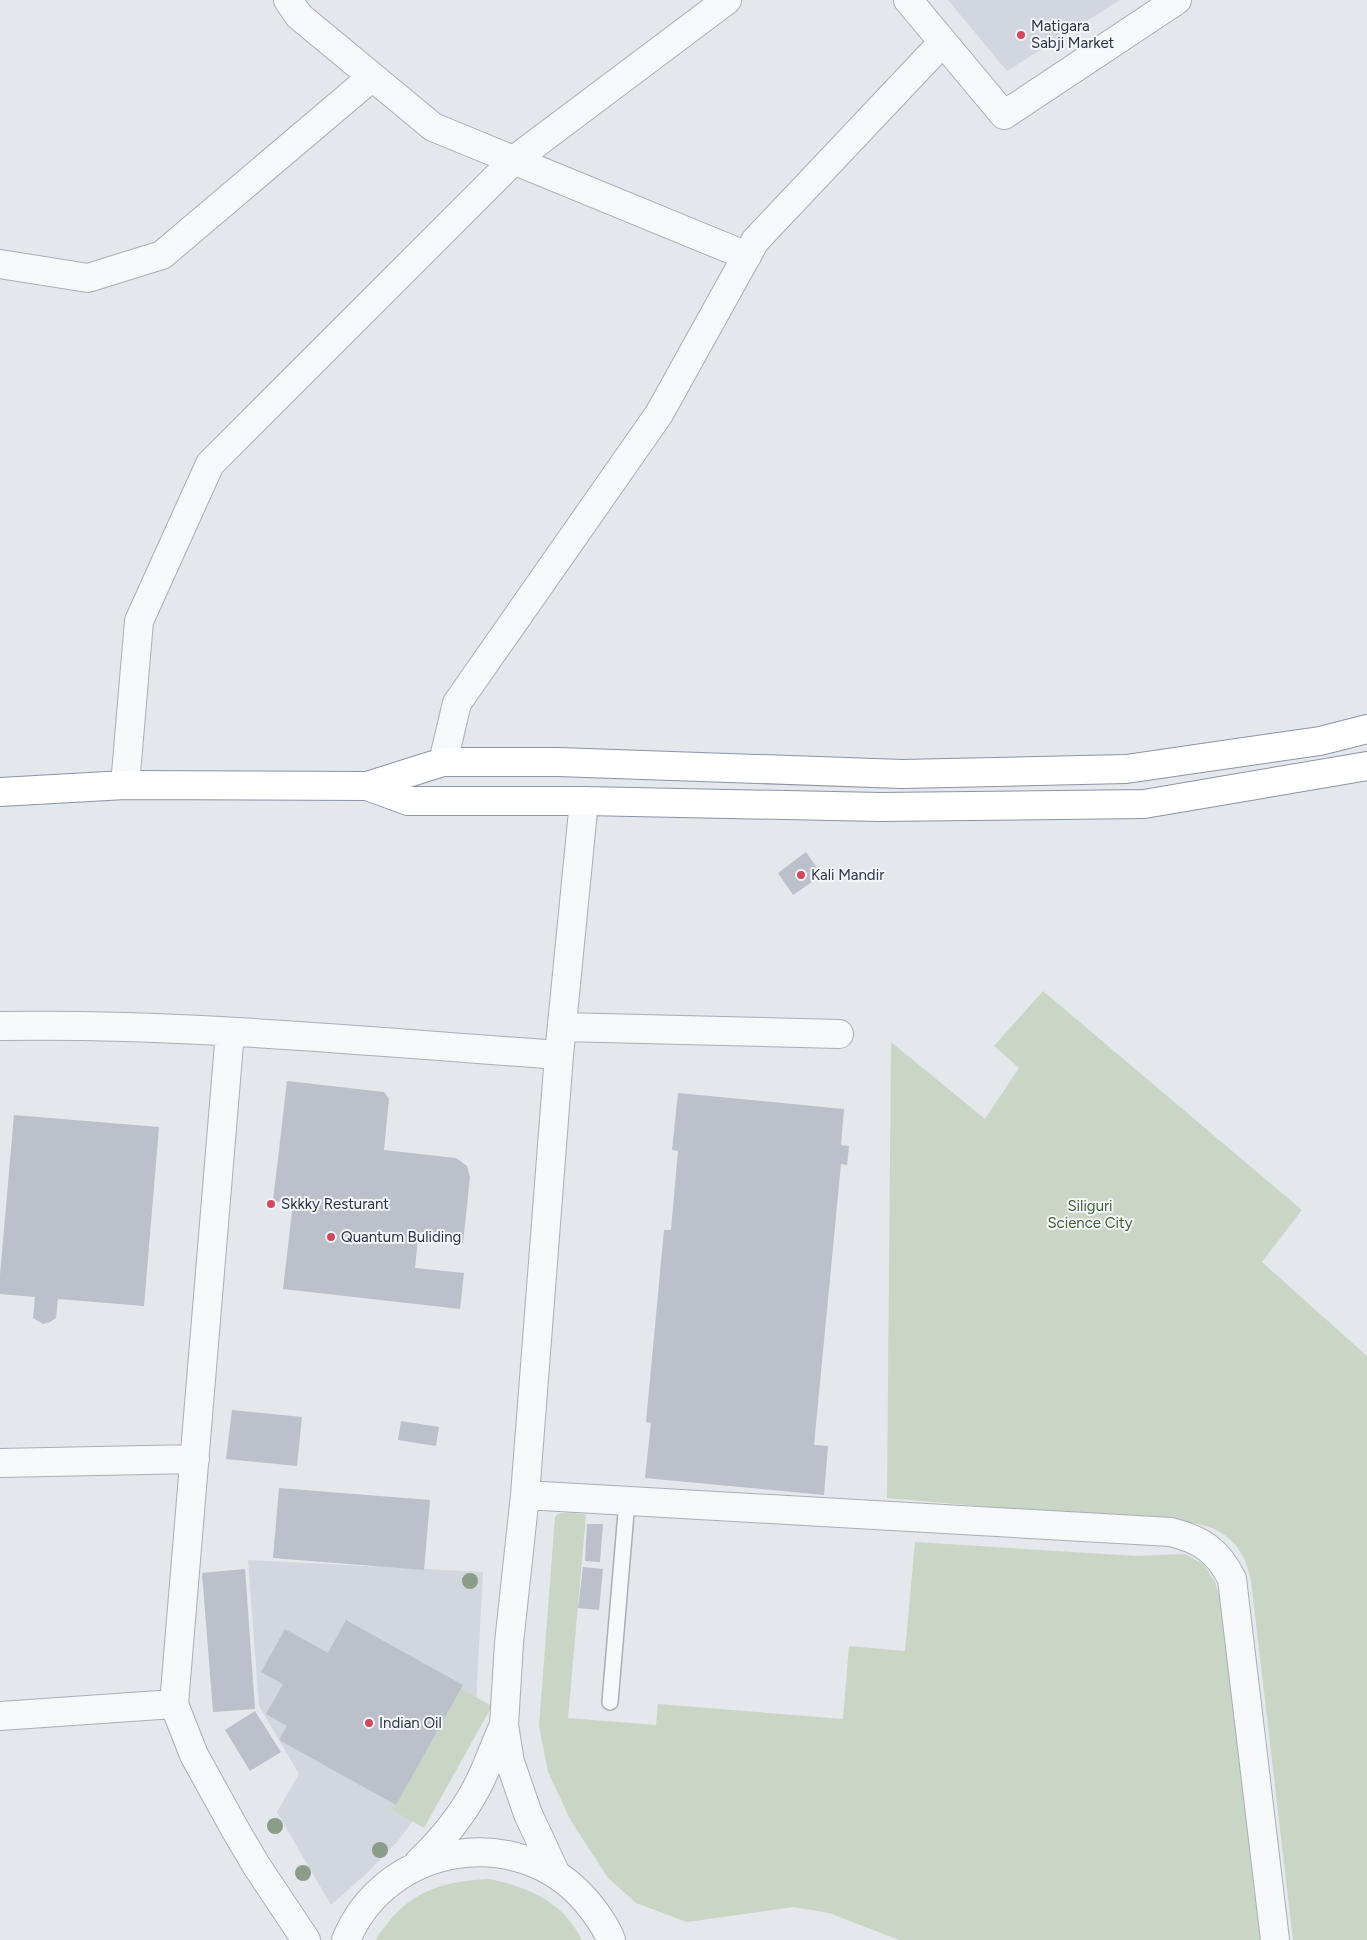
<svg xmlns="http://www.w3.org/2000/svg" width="1367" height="1940" viewBox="0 0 1367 1940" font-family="Figtree,sans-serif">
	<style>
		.built { fill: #d2d6de }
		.green { fill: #c9d6c5 }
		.building { fill: #bbc0ca }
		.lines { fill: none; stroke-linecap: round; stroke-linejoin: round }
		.lane-casing { stroke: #a9aeb7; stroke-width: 18 }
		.street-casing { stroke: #a9aeb7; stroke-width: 30 }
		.highway-casing { stroke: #8b94a3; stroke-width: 30 }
		.lane { stroke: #f7f8fa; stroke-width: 15 }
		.street { stroke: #f7f8fa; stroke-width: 28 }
		.highway { stroke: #fff; stroke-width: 28 }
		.tree { fill: #899d89 }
		.poi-dot { fill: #d1495b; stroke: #f4f6f9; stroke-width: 2 }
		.labels { text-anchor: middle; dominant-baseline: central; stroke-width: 4; stroke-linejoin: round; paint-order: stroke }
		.poi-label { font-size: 15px; fill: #2b3445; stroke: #f4f6f9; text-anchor: start }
		.park-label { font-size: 15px; fill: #3f6138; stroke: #f4f6f9 }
	</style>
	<rect width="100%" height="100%" fill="#e4e7ec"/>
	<path class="built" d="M948,0H1120L1007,71Z
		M248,1560L483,1572L476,1703L421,1810L397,1842L365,1875L331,1905L277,1812L299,1774L259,1706Z"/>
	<path class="green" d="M1043,991L1302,1210L1262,1262L1367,1356V1940H1293L1251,1581C1243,1537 1213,1520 1171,1523L887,1498L891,1042L985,1119L1019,1068L994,1046Z
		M570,1512L586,1515L568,1718L656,1725L658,1704L843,1719L849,1646L905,1651L915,1542L1136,1556L1185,1554L1203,1564L1215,1582L1222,1603L1269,1940H899L829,1913L794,1907L687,1922L636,1903L608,1878L571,1821L548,1772L539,1726L555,1517L558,1514Z
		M461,1689L492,1706L424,1828L393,1810Z
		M489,1879C529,1887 563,1902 582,1940H376C378,1934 383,1929 387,1924C414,1889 447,1881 489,1879Z"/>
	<path class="building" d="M806,852L822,875L793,895L778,873Z
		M287,1081L384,1092L389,1099L384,1150L456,1158L467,1166L470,1177L463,1243L418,1238L415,1268L464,1273L460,1309L283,1289L293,1203L273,1201Z
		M678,1093L844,1109L841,1145L849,1146L847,1165L841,1164L814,1445L828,1446L824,1495L645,1478L651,1423L646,1422L664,1230H671L678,1151L672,1150Z
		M14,1115L159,1127L144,1306L58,1299L56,1318L50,1322L43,1324L33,1318L35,1297L0,1294V1275Z
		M232,1410L302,1417L297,1466L226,1459Z
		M401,1421L439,1427L436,1446L398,1440Z
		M279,1488L430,1500L424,1570L273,1558Z
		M587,1524H603L600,1562L585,1561Z
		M583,1567L603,1569L599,1610L578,1608Z
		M245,1569L255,1709L213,1712L202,1573Z
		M346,1620L463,1685L396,1805L279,1740L287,1726L266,1714L283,1684L261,1672L285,1629L328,1653Z
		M255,1711L281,1752L250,1771L225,1730Z"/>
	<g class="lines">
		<g class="lane-casing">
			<path id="lane" d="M610,1702L627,1501"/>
		</g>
		<g class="street-casing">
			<path id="street" d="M288,0L299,16L433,127L747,256
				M908,0L1004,115L1177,0
				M0,264L88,278L162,255L372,77
				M443,762L457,703L659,414L755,241L943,42
				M125,785L139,621L210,464L514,160L727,0
				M0,1026C187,1023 373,1042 559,1055
				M562,1027L839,1034
				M230,1032L174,1704L194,1755L236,1831L256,1865L306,1940
				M0,1463L195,1459
				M525,1495L1171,1532C1202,1540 1218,1551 1232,1579L1275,1940
				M0,1716L174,1704
				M419,1862C442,1840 461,1817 476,1789C487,1769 494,1746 504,1725
				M556,1874L528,1814L510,1762L504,1725L509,1643L525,1495L559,1055L584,801
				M346,1940C386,1843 519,1821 587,1902C596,1913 606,1926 611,1940"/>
		</g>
		<g class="highway-casing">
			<path id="highway" d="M367,786L408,801H584L880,807L1144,804L1367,766
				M0,792L125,785L367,786L443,762H558L902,774L1126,769L1320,741L1367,729"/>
		</g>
		<use href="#lane" class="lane"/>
		<use href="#street" class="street"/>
		<use href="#highway" class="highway"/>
	</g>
	<g class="tree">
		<circle cx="470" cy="1581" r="8"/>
		<circle cx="275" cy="1826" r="8"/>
		<circle cx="380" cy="1850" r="8"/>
		<circle cx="303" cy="1873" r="8"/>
	</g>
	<g class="poi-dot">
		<circle cx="1021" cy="35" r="5"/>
		<circle cx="801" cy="875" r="5"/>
		<circle cx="271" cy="1204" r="5"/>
		<circle cx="331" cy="1237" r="5"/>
		<circle cx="369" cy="1723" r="5"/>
	</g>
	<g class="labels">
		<g class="poi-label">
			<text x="1031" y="26">Matigara<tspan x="1031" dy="17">Sabji Market</tspan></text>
			<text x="811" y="875">Kali Mandir</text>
			<text x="281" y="1204">Skkky Resturant</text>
			<text x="341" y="1237">Quantum Buliding</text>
			<text x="379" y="1723">Indian Oil</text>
		</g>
		<g class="park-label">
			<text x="1090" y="1206">Siliguri<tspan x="1090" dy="17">Science City</tspan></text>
		</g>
	</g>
</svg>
